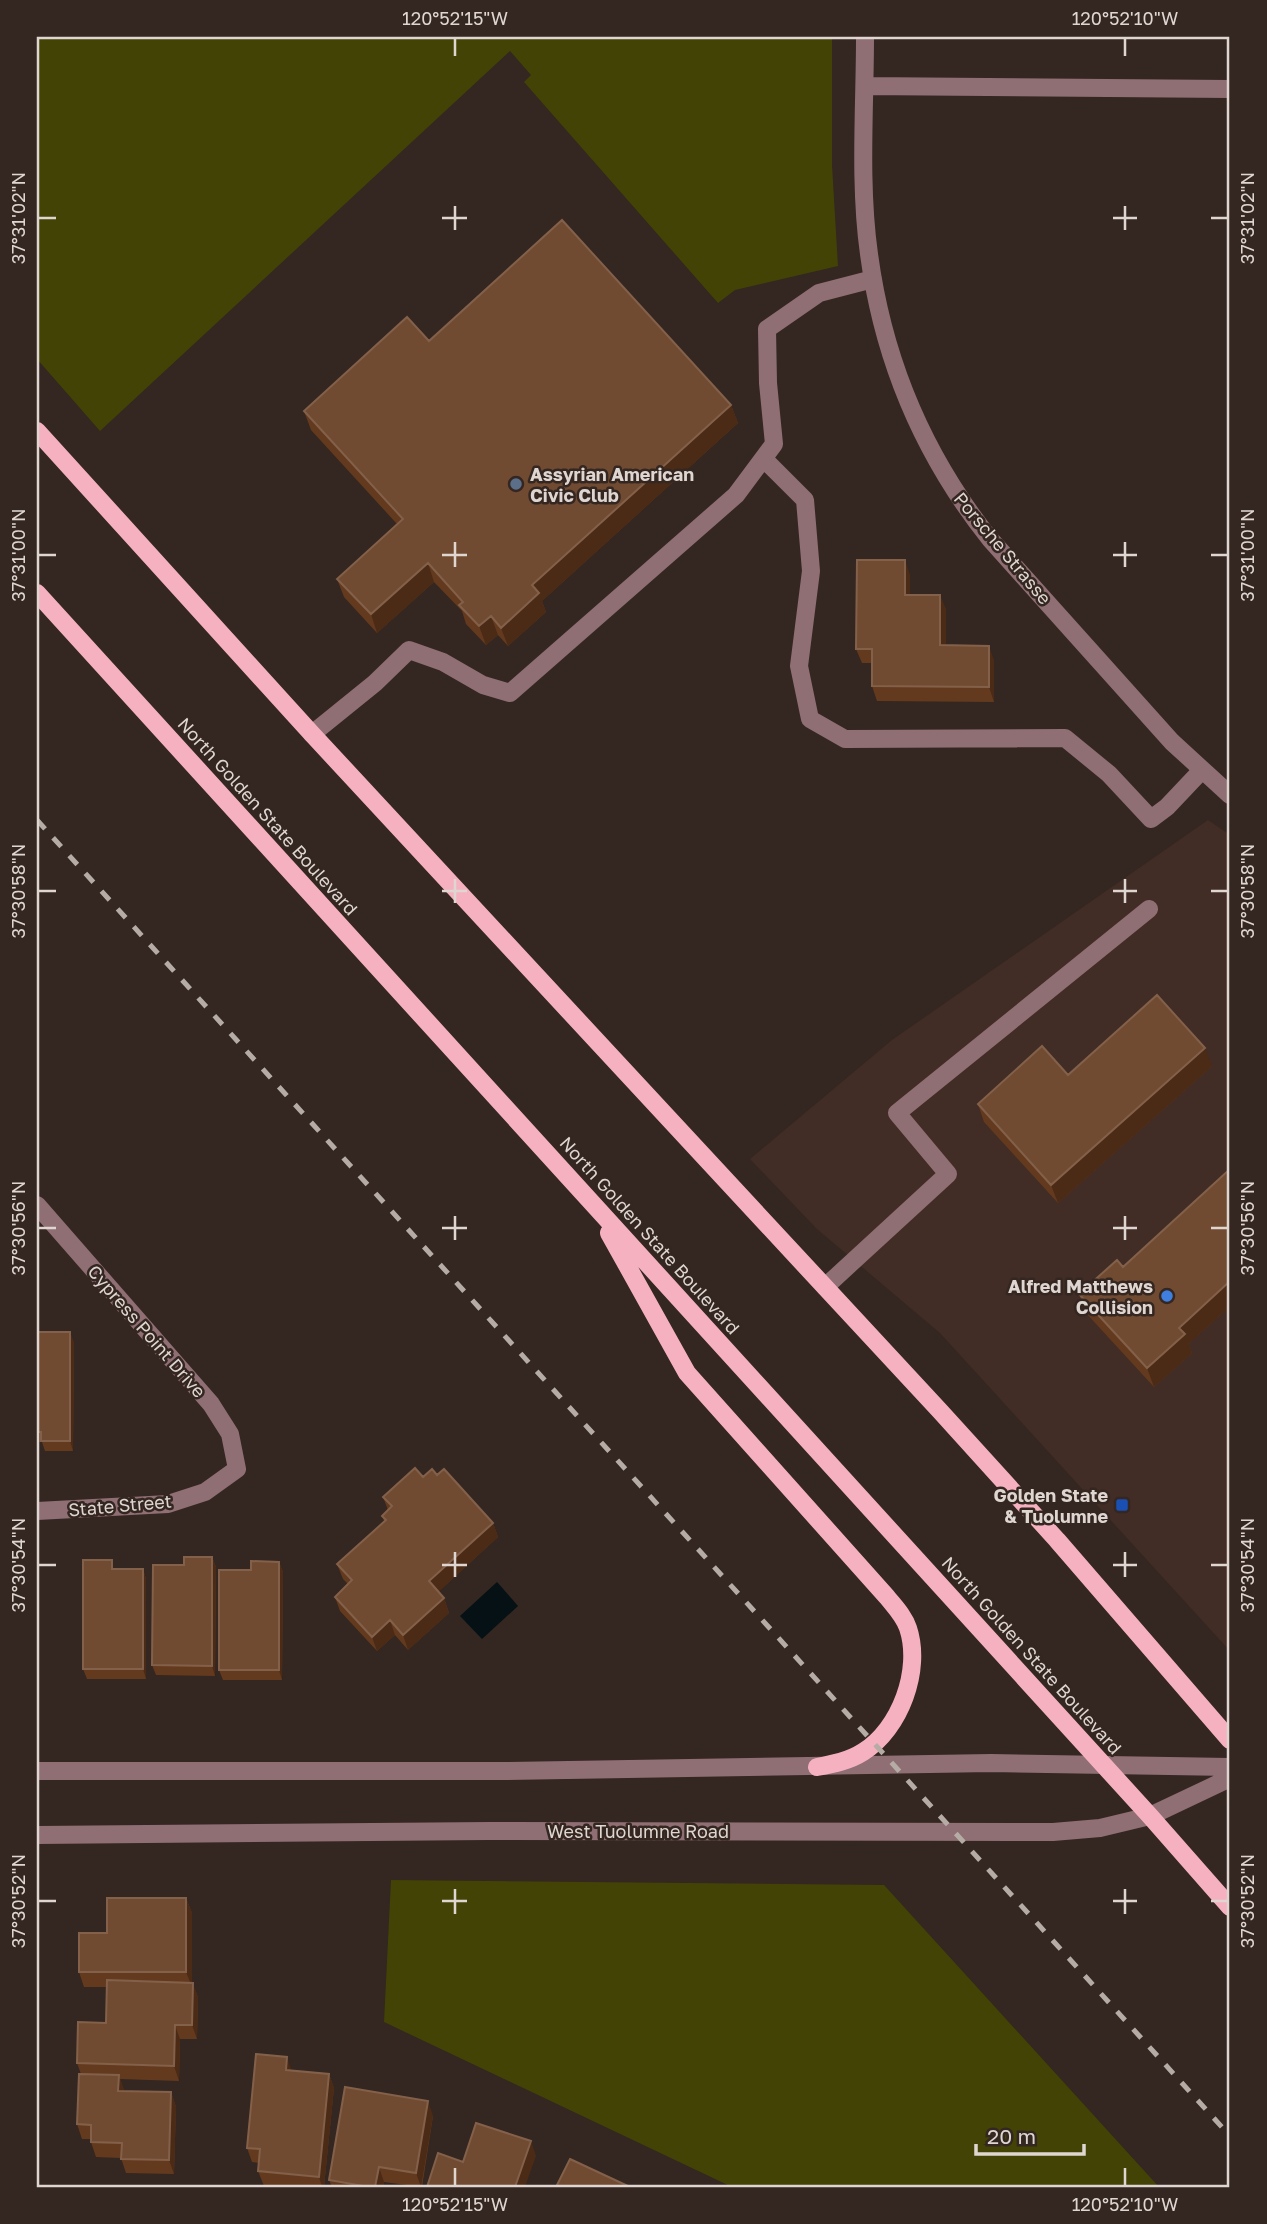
<svg xmlns="http://www.w3.org/2000/svg" width="1267" height="2224" viewBox="0 0 1267 2224" font-family="'Golos Text',sans-serif">
	<style>
		.built { fill: #412d25 }
		.green { fill: #434306 }
		.water { fill: #051114 }
		.lines { fill: none; stroke-linecap: round; stroke-linejoin: round }
		.minor { stroke: #8f6e74; stroke-width: 18 }
		.major { stroke: #f6b1c0; stroke-width: 18 }
		.rail { stroke: #b6aca6; stroke-width: 5; stroke-dasharray: 12 12; stroke-linecap: butt }
		.wall { fill: #643a1e }
		.shaded-wall { fill: #4b2b16 }
		.building { fill: #714b31; stroke: #83604a; stroke-width: 2 }
		.ticks { fill: none; stroke: #dfd6d1; stroke-width: 2.5 }
		.service-dot { fill: #5c6f8a; stroke: #342620; stroke-width: 2.5 }
		.shop-dot { fill: #3f7fe0; stroke: #342620; stroke-width: 2.5 }
		.transit-dot { fill: #1a4fb4; stroke: #342620; stroke-width: 2.5 }
		.labels { text-anchor: middle; dominant-baseline: central; stroke-width: 5; stroke-linejoin: round; paint-order: stroke }
		.poi-label { font-size: 18px; font-weight: bold; fill: #dfd6d1; stroke: #342620; text-anchor: end }
		.street-label { font-size: 18px; fill: #dfd6d1; stroke: #342620 }
		.neatline { fill: none; stroke: #dfd6d1; stroke-width: 2.5 }
		.ticks-label { font-size: 18px; text-anchor: middle; fill: #dfd6d1 }
	</style>
	<rect width="100%" height="100%" fill="#342620"/>
	<path class="built" d="M1208,820L1230,835V1651L940,1333L817,1229L750,1159L892,1040Z"/>
	<path class="green" d="M37,37H832V165L838,266L735,290L718,303L524,82L531,75L510,51L100,431L37,359Z
		M391,1880L884,1885L1159,2187H732L384,2022Z"/>
	<path class="water" d="M497,1582L518,1606L482,1639L460,1616Z"/>
	<g class="lines">
		<path class="minor" d="M865,37C865,108 859,183 869,254C883,359 924,456 990,539L1172,742L1230,795
			M865,86L1230,89
			M764,459L805,500L811,571L799,666L810,719L845,739L1065,738L1109,774L1151,819L1167,807L1202,770
			M312,734L375,683L409,650L443,662L483,685L510,693L736,495L774,444L768,383L767,329L819,293L873,279
			M37,1205L211,1404L230,1434L237,1469L205,1492L168,1504L37,1511
			M825,1287L948,1174L897,1113L1149,909
			M37,1771H503L991,1763L1230,1767
			M37,1835L489,1831L1053,1832L1100,1828L1150,1816L1230,1778"/>
		<path class="major" d="M37,431L312,734L940,1411L1057,1540L1230,1740
			M37,593L1150,1816L1230,1907
			M609,1233L687,1373L887,1597C895,1607 904,1616 908,1628C922,1670 900,1729 863,1752C849,1761 833,1764 817,1767"/>
		<path class="rail" d="M37,820L1230,2136"/>
	</g>
	<path class="wall" d="M429,341L731,405L738,423L542,601L546,612L508,646L498,635L486,645L466,624L462,611L434,582L377,633L344,597L337,579L397,524L311,430L304,411Z
		M910,575V595L946,609V645L994,660V702L877,701L872,686V663H862L856,649Z
		M1212,1066L1058,1203L984,1122L978,1104L1068,1075Z
		M1230,1169V1306L1188,1344L1192,1353L1154,1387L1086,1313L1079,1294L1123,1267Z
		M37,1332L74,1342L73,1451H45L42,1442H37Z
		M437,1475L493,1523L498,1537L438,1592L444,1598L449,1613L408,1650L395,1635L377,1651L340,1611L335,1597L348,1584L343,1579L337,1564L384,1521L382,1516L388,1510L383,1497L423,1477Z
		M212,1557L216,1567L215,1676L156,1675L152,1665L184,1565Z
		M279,1562L283,1572L282,1680H223L219,1670L251,1570Z
		M115,1569H143L146,1579V1679H87L83,1669Z
		M186,1898L192,1913V1983L198,1997L197,2039H180L179,2081L120,2079L124,2091L171,2092L176,2107L174,2174L126,2173L121,2158L96,2157L91,2142V2139H82L77,2124L81,2074L77,2063L106,2023V1987H84L79,1972L107,1933Z
		M291,2070L329,2074L334,2088L324,2187H276L264,2186L258,2171L259,2163L252,2162L247,2148Z
		M433,2116L422,2187L384,2182L383,2187H332L329,2180Z"/>
	<path class="shaded-wall" d="M731,405L738,423L542,601L546,612L508,646L501,628L532,585Z
		M905,560L910,575V609L905,595Z
		M428,563L434,582L377,633L371,614Z
		M940,595L946,609V660L940,645Z
		M491,616L498,635L486,645L479,626Z
		M989,646L994,660V702L989,687Z
		M1205,1048L1212,1066L1058,1203L1051,1185Z
		M1230,1281V1306L1188,1344L1192,1353L1154,1387L1147,1368L1179,1328Z
		M70,1332L74,1342L73,1451L70,1441Z
		M493,1523L498,1537L434,1596L429,1581Z
		M212,1557L216,1567L215,1676L212,1666Z
		M279,1562L283,1572L282,1680L279,1670Z
		M143,1569L146,1579V1679L143,1669Z
		M444,1598L449,1613L408,1650L403,1635Z
		M390,1620L395,1635L377,1651L372,1637Z
		M186,1898L192,1913V1987L186,1972Z
		M193,1983L198,1997L197,2039L192,2025Z
		M175,2025L180,2039L179,2081L174,2066Z
		M287,2057L292,2072L286,2070Z
		M329,2074L334,2088L324,2187H322L319,2177Z
		M119,2075L124,2090V2105L118,2091Z
		M171,2092L176,2107L174,2174L169,2160Z
		M428,2101L433,2116L421,2187L416,2173Z
		M531,2141L536,2156L525,2187H515Z
		M379,2167L384,2182L383,2187H375Z"/>
	<path class="building" d="M562,220L731,405L532,585L539,593L501,628L491,616L479,626L459,605L463,602L428,563L371,614L337,579L403,519L304,411L407,317L429,341Z
		M857,560H905V595H940V645L989,646V687L872,686V649H856Z
		M1157,995L1205,1048L1051,1185L978,1104L1042,1046L1068,1075Z
		M1230,1169V1281L1179,1328L1185,1334L1147,1368L1079,1294L1117,1260L1123,1267Z
		M37,1332H70V1441H41V1432H37Z
		M415,1468L423,1477L432,1469L437,1475L444,1469L493,1523L429,1581L444,1598L403,1635L390,1620L372,1637L335,1597L352,1580L337,1564L386,1520L382,1516L392,1506L383,1497Z
		M184,1557H212V1666L152,1665L153,1565H184Z
		M83,1560H112V1569H143V1669H83Z
		M251,1561L279,1562V1670H219V1570H251Z
		M107,1898H186V1972H79V1933H107Z
		M107,1980L193,1983L192,2025H175L174,2066L77,2063L78,2022L106,2023Z
		M256,2054L287,2057L286,2070L329,2074L319,2177L258,2171L260,2149L247,2148Z
		M79,2074L119,2075L118,2091L171,2092L169,2160L121,2159L122,2143L91,2142V2125L77,2124Z
		M345,2087L428,2101L416,2173L379,2167L375,2187H369L329,2180Z
		M476,2123L531,2141L515,2187H427L438,2153L463,2162Z
		M570,2159L630,2187H556Z"/>
	<path class="ticks" d="M455,38V56M1125,38V56M455,206V230M1125,206V230M38,218H56M442,218H467M1113,218H1137M1211,218H1228M455,542V567M1125,542V567M38,555H56M442,555H467M1113,555H1137M1211,555H1228M455,879V903M1125,879V903M38,891H56M442,891H467M1113,891H1137M1211,891H1228M455,1216V1240M1125,1216V1240M38,1228H56M442,1228H467M1113,1228H1137M1211,1228H1228M455,1552V1577M1125,1552V1577M38,1565H56M442,1565H467M1113,1565H1137M1211,1565H1228M455,1889V1914M1125,1889V1914M38,1901H56M442,1901H467M1113,1901H1137M1211,1901H1228M455,2168V2186M1125,2168V2186"/>
	<circle class="service-dot" cx="516" cy="484" r="7"/>
	<circle class="shop-dot" cx="1167" cy="1296" r="7"/>
	<rect class="transit-dot" x="1115" y="1498" width="14" height="14" rx="3.5"/>
	<g class="labels">
		<g class="poi-label">
			<text x="530" y="474" text-anchor="start">Assyrian American<tspan x="530" dy="21">Civic Club</tspan></text>
			<text x="1153" y="1286">Alfred Matthews<tspan x="1153" dy="21">Collision</tspan></text>
			<text x="1108" y="1495">Golden State<tspan x="1108" dy="21">&amp; Tuolumne</tspan></text>
		</g>
		<g class="street-label">
			<text transform="translate(1003 548) rotate(50)">Porsche Strasse</text>
			<text transform="translate(268 816) rotate(48)">North Golden State Boulevard</text>
			<text transform="translate(650 1235) rotate(48)">North Golden State Boulevard</text>
			<text transform="translate(147 1331) rotate(49)">Cypress Point Drive</text>
			<text transform="translate(120 1505) rotate(-5)">State Street</text>
			<text transform="translate(1032 1655) rotate(48)">North Golden State Boulevard</text>
			<text x="638" y="1831">West Tuolumne Road</text>
		</g>
	</g>
	<rect width="1267" height="2224" fill="none" stroke="#342620" stroke-width="77"/>
	<path d="M976 2144v10h108v-10" fill="none" stroke="#dfd6d1" stroke-width="3.5"/>
	<text x="987" y="2144" font-size="21" fill="#dfd6d1" stroke="#342620" stroke-width="5" paint-order="stroke">20 m</text>
	<rect x="38" y="38" width="1190" height="2148" class="neatline"/>
	<g class="ticks-label">
		<text x="455" y="25">120°52'15"W</text>
		<text x="1125" y="25">120°52'10"W</text>
		<text transform="translate(19 218) rotate(-90)" y="6">37°31'02"N</text>
		<text transform="translate(1248 218) rotate(-90)" y="6">37°31'02"N</text>
		<text transform="translate(19 555) rotate(-90)" y="6">37°31'00"N</text>
		<text transform="translate(1248 555) rotate(-90)" y="6">37°31'00"N</text>
		<text transform="translate(19 891) rotate(-90)" y="6">37°30'58"N</text>
		<text transform="translate(1248 891) rotate(-90)" y="6">37°30'58"N</text>
		<text transform="translate(19 1228) rotate(-90)" y="6">37°30'56"N</text>
		<text transform="translate(1248 1228) rotate(-90)" y="6">37°30'56"N</text>
		<text transform="translate(19 1565) rotate(-90)" y="6">37°30'54"N</text>
		<text transform="translate(1248 1565) rotate(-90)" y="6">37°30'54"N</text>
		<text transform="translate(19 1901) rotate(-90)" y="6">37°30'52"N</text>
		<text transform="translate(1248 1901) rotate(-90)" y="6">37°30'52"N</text>
		<text x="455" y="2211">120°52'15"W</text>
		<text x="1125" y="2211">120°52'10"W</text>
	</g>
</svg>
